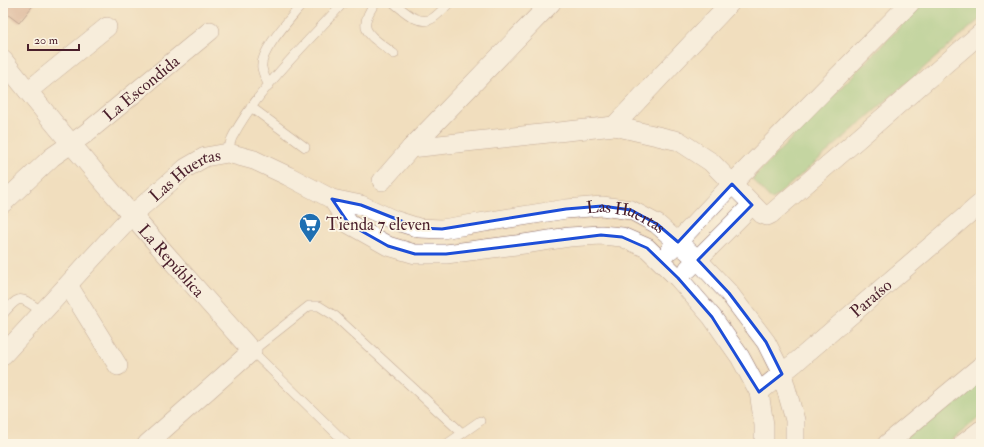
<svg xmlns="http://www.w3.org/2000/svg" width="984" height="447" viewBox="0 0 984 447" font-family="'IM FELL Double Pica',serif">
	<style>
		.green { fill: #8fca7f; stroke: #6c7455 }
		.building { fill: #cd9784 }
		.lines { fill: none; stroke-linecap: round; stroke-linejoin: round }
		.lane-casing { stroke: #84625e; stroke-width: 10 }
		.street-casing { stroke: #84625e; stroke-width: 20 }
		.lane { stroke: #fff; stroke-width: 9 }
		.street { stroke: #fff; stroke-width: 19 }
		.marked { fill: none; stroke: #1d4ed8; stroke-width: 3; stroke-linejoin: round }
		.labels { text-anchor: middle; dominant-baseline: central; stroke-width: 3.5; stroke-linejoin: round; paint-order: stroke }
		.street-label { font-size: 17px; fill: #4a1f2b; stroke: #fcf5e5 }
		.poi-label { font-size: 17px; fill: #4a1f2b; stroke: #fcf5e5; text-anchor: start }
	</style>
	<rect width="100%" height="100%" fill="#fcf5e5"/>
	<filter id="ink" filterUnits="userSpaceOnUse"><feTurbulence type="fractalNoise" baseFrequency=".025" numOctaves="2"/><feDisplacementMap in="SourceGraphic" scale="8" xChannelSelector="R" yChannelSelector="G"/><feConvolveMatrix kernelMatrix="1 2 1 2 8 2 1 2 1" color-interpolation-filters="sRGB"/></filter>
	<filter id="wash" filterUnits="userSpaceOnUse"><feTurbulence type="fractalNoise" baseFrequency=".012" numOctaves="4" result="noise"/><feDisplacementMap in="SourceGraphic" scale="16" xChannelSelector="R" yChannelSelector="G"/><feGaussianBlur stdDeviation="0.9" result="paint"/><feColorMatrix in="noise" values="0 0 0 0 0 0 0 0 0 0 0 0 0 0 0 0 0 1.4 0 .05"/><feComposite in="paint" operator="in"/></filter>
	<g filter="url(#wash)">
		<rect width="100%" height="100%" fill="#f1debe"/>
		<path class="green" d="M923,3H981V18L772,200L752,179Z
			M981,375V416L947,444H898Z"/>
		<g id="blocks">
			<path class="building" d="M3,3H35L19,23L3,11Z"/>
		</g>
	</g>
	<g filter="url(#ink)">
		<use href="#blocks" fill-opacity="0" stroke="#84625e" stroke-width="1"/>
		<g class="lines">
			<g class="lane-casing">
				<path id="lane" d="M375,3C354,32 372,36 394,54
					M394,3C404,11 420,27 433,18C439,14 444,8 449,3
					M269,85C266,80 263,73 262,68C259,51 293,16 303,3
					M251,107L305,147
					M228,153C229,148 230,141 233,136C259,88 306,44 343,3
					M3,314C22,292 20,298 43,312
					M347,444L252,351L309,306H319L335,316L462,433
					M447,444L480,421"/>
			</g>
			<g class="street-casing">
				<g id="street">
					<path id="s1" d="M3,60C82,160 167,256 252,351L147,444"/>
					<path d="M28,91L107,27"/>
					<path d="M614,126L730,3"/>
					<path d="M411,148L614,126L679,141L711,162L762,214L767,216L771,214L981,33"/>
					<path d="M382,181L411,148L551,3"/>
					<path d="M332,199L349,224L388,246L415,254H446L524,244L569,237L601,235L622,237L647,248L678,278L712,317L740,357L759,392L764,425V444"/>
					<path id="s2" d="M3,203L52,157L85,134L210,31"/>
					<path d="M670,250L732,184L910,3"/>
					<path d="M688,269L752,205"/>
					<path d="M68,285L118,366"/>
					<path id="s3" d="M3,355L132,215L186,168L205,157L228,153L254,160L288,176L332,199L361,205L394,220L419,228L442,229L566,209L602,206L631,210L657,224L698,260L729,293L766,342L782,374L795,420V444"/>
					<path id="s4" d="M759,392L796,362L981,203"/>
					<path d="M887,444L981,366"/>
					<path d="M963,444L981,430"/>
				</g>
			</g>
			<use href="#lane" class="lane"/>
			<use href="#street" class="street"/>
		</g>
	</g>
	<path d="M0 0H984V447H0ZM732,184L752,205L698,260L729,293L766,342L782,374L759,392L712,317L678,278L647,248L622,237L601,235L446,254H415L388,246L349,224L332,199L361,205L419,228L442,229L566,209L602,206L631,210L657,224L678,242Z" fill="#f1debe" fill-opacity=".55" fill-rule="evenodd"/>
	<path class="marked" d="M732,184L752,205L698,260L729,293L766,342L782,374L759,392L712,317L678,278L647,248L622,237L601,235L446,254H415L388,246L349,224L332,199L361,205L419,228L442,229L566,209L602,206L631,210L657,224L678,242Z"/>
	<defs>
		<g id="supermarket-pin" transform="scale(1.15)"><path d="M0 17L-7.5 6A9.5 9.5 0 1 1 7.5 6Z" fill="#1f6fb2" stroke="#fcf5e5"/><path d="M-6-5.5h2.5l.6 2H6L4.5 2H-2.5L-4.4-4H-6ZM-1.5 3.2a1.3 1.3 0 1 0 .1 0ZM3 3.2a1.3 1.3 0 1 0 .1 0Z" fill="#fff"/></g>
	</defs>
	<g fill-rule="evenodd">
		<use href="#supermarket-pin" x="310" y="224"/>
	</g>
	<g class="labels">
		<g class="street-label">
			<text stroke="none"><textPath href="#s2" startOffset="180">La Escondida</textPath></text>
			<text stroke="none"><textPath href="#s3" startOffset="258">Las Huertas</textPath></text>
			<text stroke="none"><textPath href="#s3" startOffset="724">Las Huertas</textPath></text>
			<text stroke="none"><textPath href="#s1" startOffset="262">La República</textPath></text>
			<text stroke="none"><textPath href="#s4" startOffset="146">Paraíso</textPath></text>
		</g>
		<g class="poi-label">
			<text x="326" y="224">Tienda 7 eleven</text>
		</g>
	</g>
	<rect width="984" height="447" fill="none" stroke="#fcf5e5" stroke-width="16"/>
	<path d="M28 44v6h51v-6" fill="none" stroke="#4a1f2b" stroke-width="2"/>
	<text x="34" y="44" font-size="12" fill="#4a1f2b" stroke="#fcf5e5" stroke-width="3" paint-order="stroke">20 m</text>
</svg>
